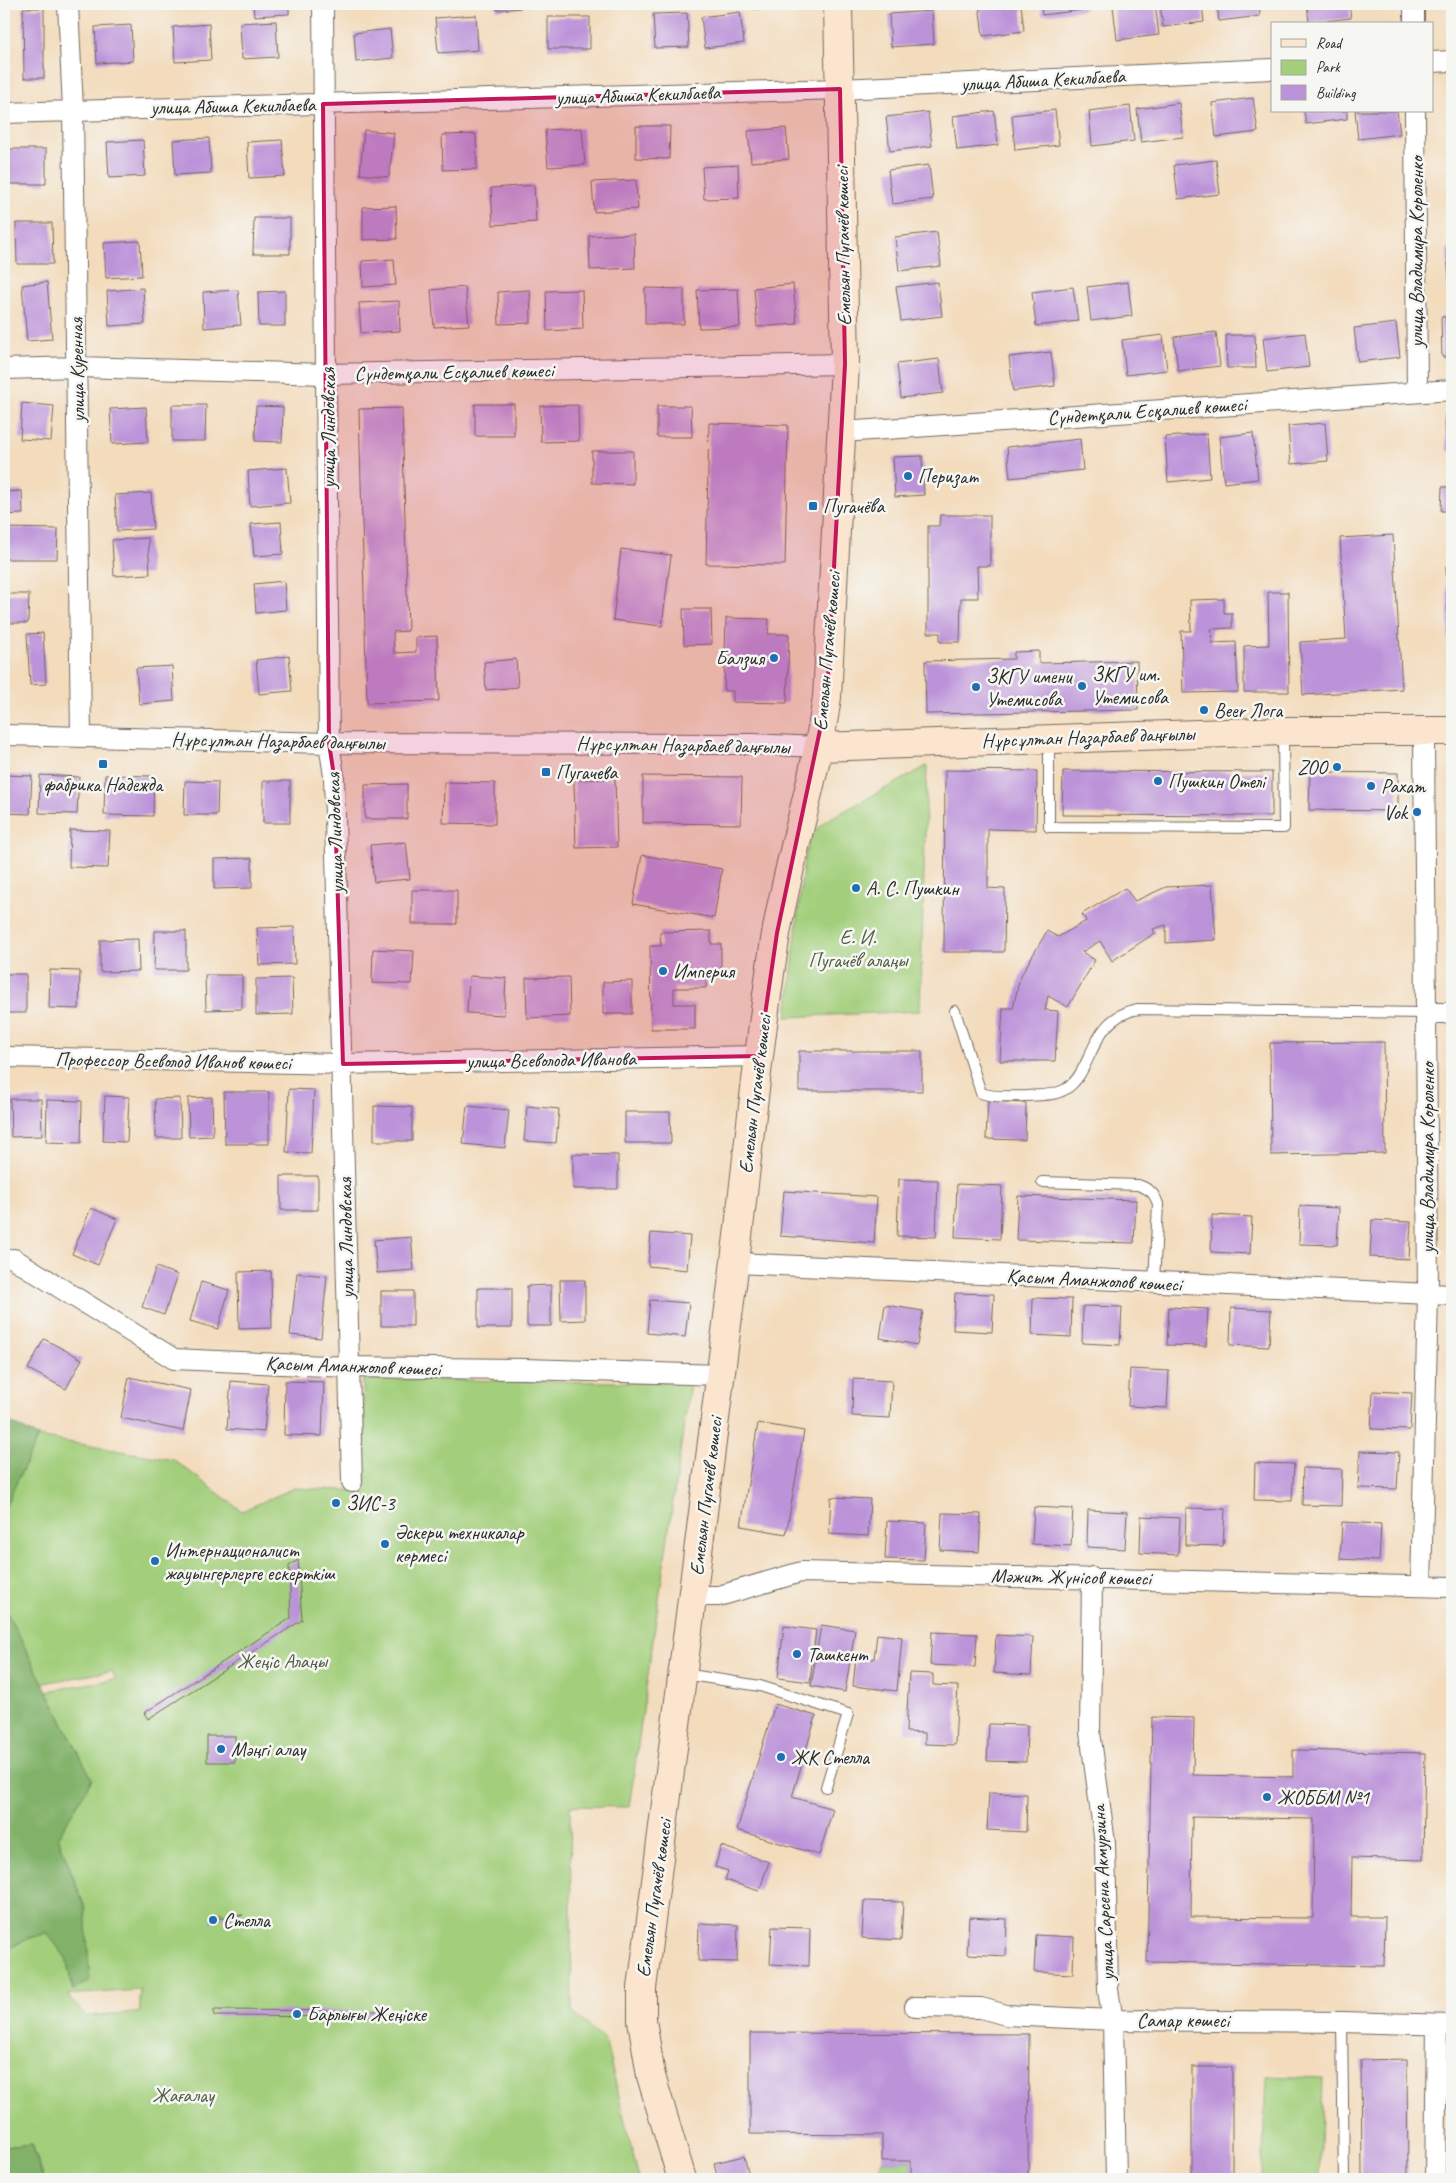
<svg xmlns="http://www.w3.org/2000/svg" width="1456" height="2183" viewBox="0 0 1456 2183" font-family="Caveat,sans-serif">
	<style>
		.green { fill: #a3cf7b; stroke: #677d53; fill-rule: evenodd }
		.forest { fill: #82b26b; stroke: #566e4b }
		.building { fill: #bc93d9; fill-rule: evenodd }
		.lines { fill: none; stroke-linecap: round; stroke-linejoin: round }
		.lane-casing { stroke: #71695e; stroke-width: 12 }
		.street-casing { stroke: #71695e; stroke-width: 22 }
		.secondary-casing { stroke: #71695e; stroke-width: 30 }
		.lane { stroke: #fff; stroke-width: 10 }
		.street { stroke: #fff; stroke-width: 20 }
		.secondary { stroke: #fce5cf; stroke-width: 28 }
		.marked { fill: #c2185b; fill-opacity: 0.2; stroke: #c2185b; stroke-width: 4; stroke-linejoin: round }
		.poi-dot { fill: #1f6fb2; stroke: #f6f6f2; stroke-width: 2 }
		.labels { text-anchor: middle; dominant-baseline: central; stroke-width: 5; stroke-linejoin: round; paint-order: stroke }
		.street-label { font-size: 20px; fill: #2b2b2b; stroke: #f6f6f2 }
		.poi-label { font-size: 20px; fill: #2b2b2b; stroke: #f6f6f2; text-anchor: start }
		.park-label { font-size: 20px; fill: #4f5c43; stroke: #f6f6f2 }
	</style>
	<rect width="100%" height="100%" fill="#f6f6f2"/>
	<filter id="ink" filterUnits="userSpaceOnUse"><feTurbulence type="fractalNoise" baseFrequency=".02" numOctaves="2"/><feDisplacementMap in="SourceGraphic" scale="10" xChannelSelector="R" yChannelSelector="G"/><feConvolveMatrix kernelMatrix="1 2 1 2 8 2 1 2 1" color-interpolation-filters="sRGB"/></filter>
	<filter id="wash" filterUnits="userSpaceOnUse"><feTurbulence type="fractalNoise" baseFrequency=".0096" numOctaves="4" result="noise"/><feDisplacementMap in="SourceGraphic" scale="20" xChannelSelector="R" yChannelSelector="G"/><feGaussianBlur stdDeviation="1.12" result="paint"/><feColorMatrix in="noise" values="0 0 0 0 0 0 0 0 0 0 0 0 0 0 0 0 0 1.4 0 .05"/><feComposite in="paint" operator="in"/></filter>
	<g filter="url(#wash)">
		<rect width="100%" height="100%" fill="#f3dbbc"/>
		<path class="green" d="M927,766L920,1011L787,1017L804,859L811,836L824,822Z
			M363,1379L690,1383L629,1807L570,1806L572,2012L605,2040L639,2179H44L32,2144L4,2147V1955C15,1942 31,1938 47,1933L66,1958L73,1991L85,1908L58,1837L92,1779L47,1691L116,1679L112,1671L43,1683L4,1607V1509L38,1437L174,1460L242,1511L294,1488L365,1491ZM140,1990V2012L86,2016L67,1995Z
			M1266,2076L1323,2078L1320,2179H1262Z
			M882,2161H911V2179H877Z"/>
		<path class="forest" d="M4,1419L38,1437L4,1509Z
			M4,1607L92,1779L58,1837L85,1908L90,1980L73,1991L66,1958L47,1933C31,1937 15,1942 4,1955Z
			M32,2144L43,2179H4V2145V2147Z"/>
		<g id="blocks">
			<path class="building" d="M253,4H289V14L254,16Z
				M365,4H401V6L365,8Z
				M496,4H521V8L497,10Z
				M754,4H795L796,8L754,9Z
				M979,4H1021L1024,31L983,36Z
				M1041,4H1083L1084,10L1042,15Z
				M1133,4H1155L1159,35L1117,40L1113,6Z
				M1160,4H1202L1204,22L1163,27Z
				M1217,4H1259L1260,16L1219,21Z
				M1307,4H1349L1351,18L1309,23Z
				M23,8H44V78H24Z
				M932,11L934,44L891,47L889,14Z
				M740,12L744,43L705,48L701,17Z
				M687,13L689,47L655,48L653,14Z
				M476,15L478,50L438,53L435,18Z
				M548,17H590V49H548Z
				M276,21L278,57L242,59L240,23Z
				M209,24L211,60L175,62L173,27Z
				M131,25L133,61L97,63L95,27Z
				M390,29L393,58L356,62L354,33Z
				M1253,98L1258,132L1216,137L1212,103Z
				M1179,103L1183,137L1141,142L1137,109Z
				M1130,106L1134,141L1092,146L1089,111Z
				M1055,110L1059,145L1015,150L1012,115Z
				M994,111L998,145L957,150L953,116Z
				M1304,111H1347V119L1306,124Z
				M1355,111H1397L1400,134L1358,139Z
				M928,112L932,146L890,151L886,117Z
				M636,126H670L669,159L636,158Z
				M582,128L585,165L548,167L545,130Z
				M786,128L789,159L751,162L748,131Z
				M364,130L394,133L389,177L360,174Z
				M476,134L477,169L443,170L442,135Z
				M209,138L211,173L175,175L173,140Z
				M143,140L145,176L109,178L107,142Z
				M282,140L285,176L249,178L247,142Z
				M10,149H46V184H10Z
				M1216,160L1220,194L1178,199L1174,165Z
				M738,165L739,198L704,199L702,167Z
				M929,165L933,199L892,204L888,170Z
				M636,180L638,209L594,212L592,182Z
				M534,185L536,222L493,225L491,188Z
				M396,206L397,239L363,240V207Z
				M254,218H290V254H253Z
				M16,223H52L53,264H17Z
				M937,232L941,266L899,271L895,237Z
				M634,234L635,268L590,270L589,236Z
				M140,241L142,276L106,278L104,243Z
				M1447,248H1452V282H1449Z
				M394,259L396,285L363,287L362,261Z
				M47,282L52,339L27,341L22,285Z
				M938,282L942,316L901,321L896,287Z
				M1128,282L1132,316L1091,321L1087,287Z
				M793,284L797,324L757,327L754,288Z
				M465,287L469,325L434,327L431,290Z
				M1073,287L1078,321L1036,326L1032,292Z
				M143,288L145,324L109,326L107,291Z
				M645,288L684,289V324H645Z
				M738,289L740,327L699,328L697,290Z
				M238,290L241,325L204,328L203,292Z
				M530,290L531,323L499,324L498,292Z
				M582,290L583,329L547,331L546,291Z
				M285,291V326H259L258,292Z
				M399,301L400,331L361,333L359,303Z
				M1441,317H1452V357H1442Z
				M1396,323L1400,357L1358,362L1354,328Z
				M1216,332L1220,366L1178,371L1174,337Z
				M1305,333L1309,367L1267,372L1263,338Z
				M1163,335L1167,370L1126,375L1122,340Z
				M1226,335H1255L1256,368H1227Z
				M1051,352L1055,386L1013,391L1009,357Z
				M939,359L943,393L901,398L897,364Z
				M22,403L54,406L51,441L20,439Z
				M475,404H514V436H475Z
				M172,405H206L205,441H172Z
				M578,405L579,441L541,442L540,406Z
				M256,406L283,407L282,442L255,441Z
				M657,406H691L692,437H657Z
				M146,407L148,442L112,444L110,409Z
				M402,408L408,631L393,632L394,653L416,652V637L437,636L439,701L367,703L359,409Z
				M1445,416H1452V451H1447Z
				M709,423L788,425L785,565L706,564Z
				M1325,423L1328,461L1291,464L1288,426Z
				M1253,433L1258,479L1224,483L1219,437Z
				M1207,434L1210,478L1168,482L1165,437Z
				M1080,439L1083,470L1010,478L1007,447Z
				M592,451H633V484L592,483Z
				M922,456L924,495L895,497L893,457Z
				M287,468L290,503L250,506L248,471Z
				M1442,487H1452V511H1441Z
				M22,491L23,514L4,515V492Z
				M151,493L153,529L117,531L115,495Z
				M940,515H990V566H977L978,598H961L960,642H940V633H928V526H939Z
				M281,522L283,554L254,556L251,524Z
				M4,528L58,529L57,559H4Z
				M1393,535L1402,689L1303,695L1300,642L1346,639L1340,538Z
				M148,538L150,574L114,576L112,540Z
				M621,549L671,555L662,626L613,620Z
				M1452,565V678H1450L1446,566Z
				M284,581L286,610L256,613L254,584Z
				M1268,592H1288L1289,692H1244V646L1269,645Z
				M4,594H29L28,623H4Z
				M1224,599V613H1232V628L1211,629L1212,643L1236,642L1238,692L1183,693L1181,631H1191L1190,600Z
				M683,609H711L712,644L684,645Z
				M726,618L769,619L768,634H789L787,703L733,702V691H724Z
				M43,633L46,684L30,685L27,634Z
				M1039,651V663L1137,661L1138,710L926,714L925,661L1014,659V652Z
				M289,656L292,691L259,694L256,660Z
				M516,659L518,687L486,690L484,662Z
				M172,666L174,701L139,704L136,668Z
				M945,770L1037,771L1036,830L988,829V888L1005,889L1004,952H944Z
				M1063,771L1272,772V816L1062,815Z
				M1310,772L1398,773V811L1309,810Z
				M4,775L32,776L30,814L4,813Z
				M40,775L79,777L77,814L39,813Z
				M105,775L154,776L153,816L104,815Z
				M643,776L742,777L741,824L643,823Z
				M615,779L617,847L576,848L574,780Z
				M185,781L218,782L217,815H184Z
				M263,781H290V823H263Z
				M444,782L495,783V824L443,823Z
				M407,784V819H365V785Z
				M70,830L110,831L108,868L69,867Z
				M406,842L410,879L374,882L370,845Z
				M642,855L722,869L714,918L633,904Z
				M252,858V888L214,889V859Z
				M1212,885L1216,940L1166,943V925L1153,929L1155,933L1112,961L1100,941L1082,952L1095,960L1068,1007L1048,996L1045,1010L1058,1011L1055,1061H1000L1003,1008H1013L1020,977L1047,931L1058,937L1086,921L1082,914L1125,888L1135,901L1166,887Z
				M412,890H457V924H412Z
				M294,927L295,964L259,965L257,928Z
				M155,931H186V970H154Z
				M711,931V944H721V973H706V988H674V1004H695V1029H651L650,946H661L660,932Z
				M138,939L139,971L100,972V940Z
				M373,949L414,951L412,984L372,983Z
				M50,970L80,971L79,1009L49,1008Z
				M4,974H26V1013H4Z
				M205,975H242V1009L206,1010Z
				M469,976L506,978L504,1015L467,1013Z
				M569,977L570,1016L527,1018L526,978Z
				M292,978L293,1014L256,1015V979Z
				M632,981V1014H603V982Z
				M1384,1042L1385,1153L1271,1155L1270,1043Z
				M799,1051H922V1091H799Z
				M289,1089L314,1090L311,1153L286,1152Z
				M224,1092H269V1144H225Z
				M105,1096L129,1097L127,1142L103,1141Z
				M212,1097L213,1136L189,1137L188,1098Z
				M180,1098L181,1138H156L155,1099Z
				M10,1099H41L42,1136L11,1137Z
				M47,1100L82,1101L81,1143L46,1142Z
				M988,1101L1026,1103L1025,1140L986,1139Z
				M374,1106L412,1107V1141H374Z
				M467,1106L509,1110L505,1148L463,1144Z
				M527,1106L559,1109L556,1143L524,1141Z
				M625,1112H670L671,1143H625Z
				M573,1154L618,1155V1189H573Z
				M281,1176H318V1210H281Z
				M899,1179L938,1180L936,1237L897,1236Z
				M957,1184L1002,1186L1000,1239L955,1237Z
				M784,1191L877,1197L874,1243L780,1236Z
				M1018,1196L1136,1200L1134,1243L1016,1240Z
				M1300,1206L1339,1208L1337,1245L1299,1244Z
				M91,1208L117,1219L98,1265L72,1254Z
				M1212,1215L1252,1217L1250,1254L1211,1252Z
				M1372,1220L1411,1222L1409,1259L1370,1257Z
				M651,1233L690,1236L687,1270L648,1266Z
				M411,1237L414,1270L377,1273L374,1240Z
				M156,1267L178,1275L164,1315L142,1307Z
				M271,1271L272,1328L239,1329L238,1272Z
				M297,1273L327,1276L321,1338L290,1335Z
				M560,1280H585V1320L561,1321Z
				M201,1282L229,1290L218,1329L190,1321Z
				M551,1285V1326H527V1286Z
				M478,1288H512V1328H478Z
				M381,1291H413V1326H381Z
				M955,1293L994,1294L992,1332L953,1330Z
				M1033,1298L1072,1299L1071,1337L1032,1335Z
				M650,1300L689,1303L685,1337L647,1333Z
				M885,1305L923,1311L917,1345L880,1338Z
				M1083,1306L1122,1307L1120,1345L1082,1343Z
				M1169,1307L1208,1309L1206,1346L1167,1345Z
				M1231,1308L1271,1310L1269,1347L1230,1345Z
				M44,1339L82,1359L66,1389L28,1369Z
				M1130,1369L1169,1371L1167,1408L1128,1406Z
				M129,1377L191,1390L183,1431L121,1418Z
				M853,1379L892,1381L890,1418L852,1416Z
				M231,1381L268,1384L264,1432L227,1429Z
				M285,1381L324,1382L322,1436L284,1435Z
				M1373,1391L1412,1393L1410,1430L1371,1429Z
				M758,1423L804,1431L786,1534L741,1526Z
				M1360,1451L1399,1452L1397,1489L1358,1488Z
				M1255,1463L1294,1464L1292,1501L1254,1500Z
				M1303,1468L1342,1469L1341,1506L1302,1505Z
				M831,1497L870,1499L868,1536L829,1534Z
				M1034,1507L1073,1509L1071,1546L1032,1544Z
				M1186,1508L1225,1509L1223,1546L1185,1545Z
				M1088,1510L1127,1512L1125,1549L1087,1547Z
				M942,1513L981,1514L979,1552L940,1550Z
				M1141,1516L1180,1518L1178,1555L1140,1553Z
				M887,1521L926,1523L924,1560L885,1559Z
				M1342,1522L1381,1524L1379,1561L1340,1559Z
				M298,1560L302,1620L148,1719L144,1713L291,1618L289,1566Z
				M821,1625L855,1630L845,1692L811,1686Z
				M784,1626L816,1630L810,1682L778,1678Z
				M932,1632L977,1634L975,1667L930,1665Z
				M877,1634L902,1637L897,1691L853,1686L856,1658L874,1659Z
				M996,1635L1033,1637L1031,1675L994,1673Z
				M909,1673L933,1674V1685L958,1686L955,1745L925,1744V1733L906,1732Z
				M775,1704L816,1716L792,1797L833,1809L819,1855L737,1830Z
				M1152,1717L1194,1718L1193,1775L1293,1777V1750L1425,1753L1423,1860L1352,1858L1351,1917H1385L1384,1966L1147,1962ZM1192,1817L1314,1819L1313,1918L1191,1917Z
				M989,1724L1027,1725L1026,1762L987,1761Z
				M207,1736H235V1762H207Z
				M989,1793L1027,1794L1026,1832L987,1830Z
				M721,1846L769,1862L759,1891L725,1880L728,1871L715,1867Z
				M864,1901L903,1902L901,1940L862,1938Z
				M243,1915L231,1919L217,1918L211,1925V1920L217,1916Z
				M969,1917L1007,1919L1006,1956L967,1954Z
				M699,1923L738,1925L737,1962L698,1961Z
				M772,1927L810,1928L809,1966L770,1964Z
				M1036,1935L1074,1937L1073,1974L1034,1972Z
				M214,2010L381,2011V2017L214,2016Z
				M750,2033L1029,2034L1028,2179H911V2161H882V2135L750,2134Z
				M1407,2059L1408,2179H1362L1361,2060Z
				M1192,2067H1232V2179H1192Z
				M744,2156L750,2179H718L714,2163Z"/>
		</g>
	</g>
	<g filter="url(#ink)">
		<use href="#blocks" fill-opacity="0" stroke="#71695e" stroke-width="1"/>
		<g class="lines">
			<g class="lane-casing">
				<path id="lane" d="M1049,739V827L1284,828L1283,732
					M955,1011L981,1093C994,1098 1012,1096 1026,1096C1038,1095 1053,1096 1064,1090C1095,1073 1087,1019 1138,1009L1426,1013
					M1042,1182L1138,1185C1149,1189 1154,1192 1158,1204L1154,1282
					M684,1674L760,1686L848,1714L826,1787
					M1342,2022L1344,2179"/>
			</g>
			<g class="street-casing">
				<path id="street" d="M68,4L73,109L81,737
					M323,4L329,743L334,776L352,1482
					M1414,24V4
					M1432,62L1452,61
					M1415,111L1417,392
					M4,113L840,89L1272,69
					M4,369L78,367L327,374L845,364
					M842,432L1452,390
					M4,735L329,743L753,744L819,747
					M1426,1013H1452
					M4,1057L343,1064L759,1056
					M14,1259L174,1359L348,1367L525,1369L721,1375
					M735,1263L1452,1295
					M1092,1577L1090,1732L1105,1843L1108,1990L1113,2020L1116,2179
					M1421,1586L1428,1295L1424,731
					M693,1596H719L801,1572L1452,1587
					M915,2007L981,2008L1006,2015L1113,2020L1342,2022L1452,2025
					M1435,2179L1437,2025"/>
			</g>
			<g class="secondary-casing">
				<path id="secondary" d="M819,747L1283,731H1452
					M682,2179L651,2076L642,2020V1988C673,1754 703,1520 732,1285C747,1168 757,1051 776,934C790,854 816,777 827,697L845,364L838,4"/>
			</g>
			<use href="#lane" class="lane"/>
			<use href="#street" class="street"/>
			<use href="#secondary" class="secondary"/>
		</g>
	</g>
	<path class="marked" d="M840,89L845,364L827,697L777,933L759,1056L343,1064L334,776L329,743L323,104Z"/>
	<g class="poi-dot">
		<circle cx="908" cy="476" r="5"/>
		<rect x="808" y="501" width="10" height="10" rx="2.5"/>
		<circle cx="774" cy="658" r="5"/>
		<circle cx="1082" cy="686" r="5"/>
		<circle cx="976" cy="687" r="5"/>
		<circle cx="1204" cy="710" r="5"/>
		<rect x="98" y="759" width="10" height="10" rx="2.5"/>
		<circle cx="1337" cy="767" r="5"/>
		<rect x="541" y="767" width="10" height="10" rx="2.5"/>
		<circle cx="1158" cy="781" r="5"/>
		<circle cx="1371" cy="786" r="5"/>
		<circle cx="1417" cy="812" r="5"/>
		<circle cx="856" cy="888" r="5"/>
		<circle cx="663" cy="971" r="5"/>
		<circle cx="336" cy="1503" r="5"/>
		<circle cx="385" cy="1544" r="5"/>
		<circle cx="155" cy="1561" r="5"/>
		<circle cx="797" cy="1654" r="5"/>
		<circle cx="221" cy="1749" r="5"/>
		<circle cx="781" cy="1757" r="5"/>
		<circle cx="1267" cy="1797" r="5"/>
		<circle cx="213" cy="1920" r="5"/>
		<circle cx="297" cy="2014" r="5"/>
	</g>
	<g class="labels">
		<g class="street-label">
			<text transform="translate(1043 80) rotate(-3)">улица Абиша Кекилбаева</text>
			<text transform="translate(638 95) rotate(-2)">улица Абиша Кекилбаева</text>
			<text transform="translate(233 106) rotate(-1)">улица Абиша Кекилбаева</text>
			<text transform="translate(843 246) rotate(-91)">Емельян Пугачёв көшесі</text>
			<text transform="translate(1416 252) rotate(-90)">улица Владимира Короленко</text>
			<text transform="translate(77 370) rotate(-91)">улица Куренная</text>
			<text transform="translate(454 372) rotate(-1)">Сүндетқали Есқалиев көшесі</text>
			<text transform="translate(1147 411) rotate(-4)">Сүндетқали Есқалиев көшесі</text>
			<text transform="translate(328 428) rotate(-90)">улица Линдовская</text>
			<text transform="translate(827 651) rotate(-85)">Емельян Пугачёв көшесі</text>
			<text transform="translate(1088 737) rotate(-2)">Нұрсұлтан Назарбаев даңғылы</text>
			<text transform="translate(278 741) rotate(1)">Нұрсұлтан Назарбаев даңғылы</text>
			<text transform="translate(683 745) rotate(1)">Нұрсұлтан Назарбаев даңғылы</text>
			<text transform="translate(335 833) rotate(-92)">улица Линдовская</text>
			<text transform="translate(551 1060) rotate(-1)">улица Всеволода Иванова</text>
			<text transform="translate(173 1061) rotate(1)">Профессор Всеволод Иванов көшесі</text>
			<text transform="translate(755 1094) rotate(-83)">Емельян Пугачёв көшесі</text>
			<text transform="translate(1427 1158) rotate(-90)">улица Владимира Короленко</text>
			<text transform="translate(346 1238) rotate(-91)">улица Линдовская</text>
			<text transform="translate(1094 1280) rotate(3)">Қасым Аманжолов көшесі</text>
			<text transform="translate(353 1366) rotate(2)">Қасым Аманжолов көшесі</text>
			<text transform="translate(706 1496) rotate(-83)">Емельян Пугачёв көшесі</text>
			<text transform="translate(1071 1577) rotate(1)">Мәжит Жүнісов көшесі</text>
			<text transform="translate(1103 1893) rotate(-93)">улица Сарсена Акмурзина</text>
			<text transform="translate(654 1898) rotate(-82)">Емельян Пугачёв көшесі</text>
			<text x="1183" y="2020">Самар көшесі</text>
		</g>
		<g class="poi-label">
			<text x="918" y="476">Перизат</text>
			<text x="823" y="506">Пугачёва</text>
			<text x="764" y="658" text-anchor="end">Балзия</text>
			<text x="1092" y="674">ЗКГУ им.<tspan x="1092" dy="23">Утемисова</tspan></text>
			<text x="986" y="676">ЗКГУ имени<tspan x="986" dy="23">Утемисова</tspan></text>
			<text x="1214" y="710">Beer Лога</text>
			<text x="1327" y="767" text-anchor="end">ZOO</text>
			<text x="556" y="772">Пугачева</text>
			<text x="1168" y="781">Пушкин Отелі</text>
			<text x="103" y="784" text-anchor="middle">фабрика Надежда</text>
			<text x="1381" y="786">Рахат</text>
			<text x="1407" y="812" text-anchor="end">Vok</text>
			<text x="866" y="888">А. С. Пушкин</text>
			<text x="673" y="971">Империя</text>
			<text x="346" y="1503">ЗИС-3</text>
			<text x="395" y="1532">Әскери техникалар<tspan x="395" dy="23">көрмесі</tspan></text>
			<text x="165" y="1550">Интернационалист<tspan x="165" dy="23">жауынгерлерге ескерткіш</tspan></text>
			<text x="807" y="1654">Ташкент</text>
			<text x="231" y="1749">Мәңгі алау</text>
			<text x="791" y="1757">ЖК Стелла</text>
			<text x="1277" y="1797">ЖОББМ №1</text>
			<text x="223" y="1920">Стелла</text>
			<text x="307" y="2014">Барлығы Жеңіске</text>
		</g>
		<g class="park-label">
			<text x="858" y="937">Е. И.<tspan x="858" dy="23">Пугачёв алаңы</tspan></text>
			<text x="282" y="1661">Жеңіс Алаңы</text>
			<text x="183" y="2095">Жағалау</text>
		</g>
	</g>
	<rect width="1456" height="2183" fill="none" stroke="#f6f6f2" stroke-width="20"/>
	<rect x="1271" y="22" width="162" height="90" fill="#f6f6f2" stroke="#a5a5a2"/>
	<rect x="1281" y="39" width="25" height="8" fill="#fce5cf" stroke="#a5a5a2"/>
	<text x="1316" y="48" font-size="15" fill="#2b2b2b">Road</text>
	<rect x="1281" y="60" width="25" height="15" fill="#a3cf7b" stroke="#a5a5a2"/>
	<text x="1316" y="72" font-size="15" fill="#2b2b2b">Park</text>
	<rect x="1281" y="85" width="25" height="15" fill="#bc93d9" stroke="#a5a5a2"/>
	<text x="1316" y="98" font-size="15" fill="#2b2b2b">Building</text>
</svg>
